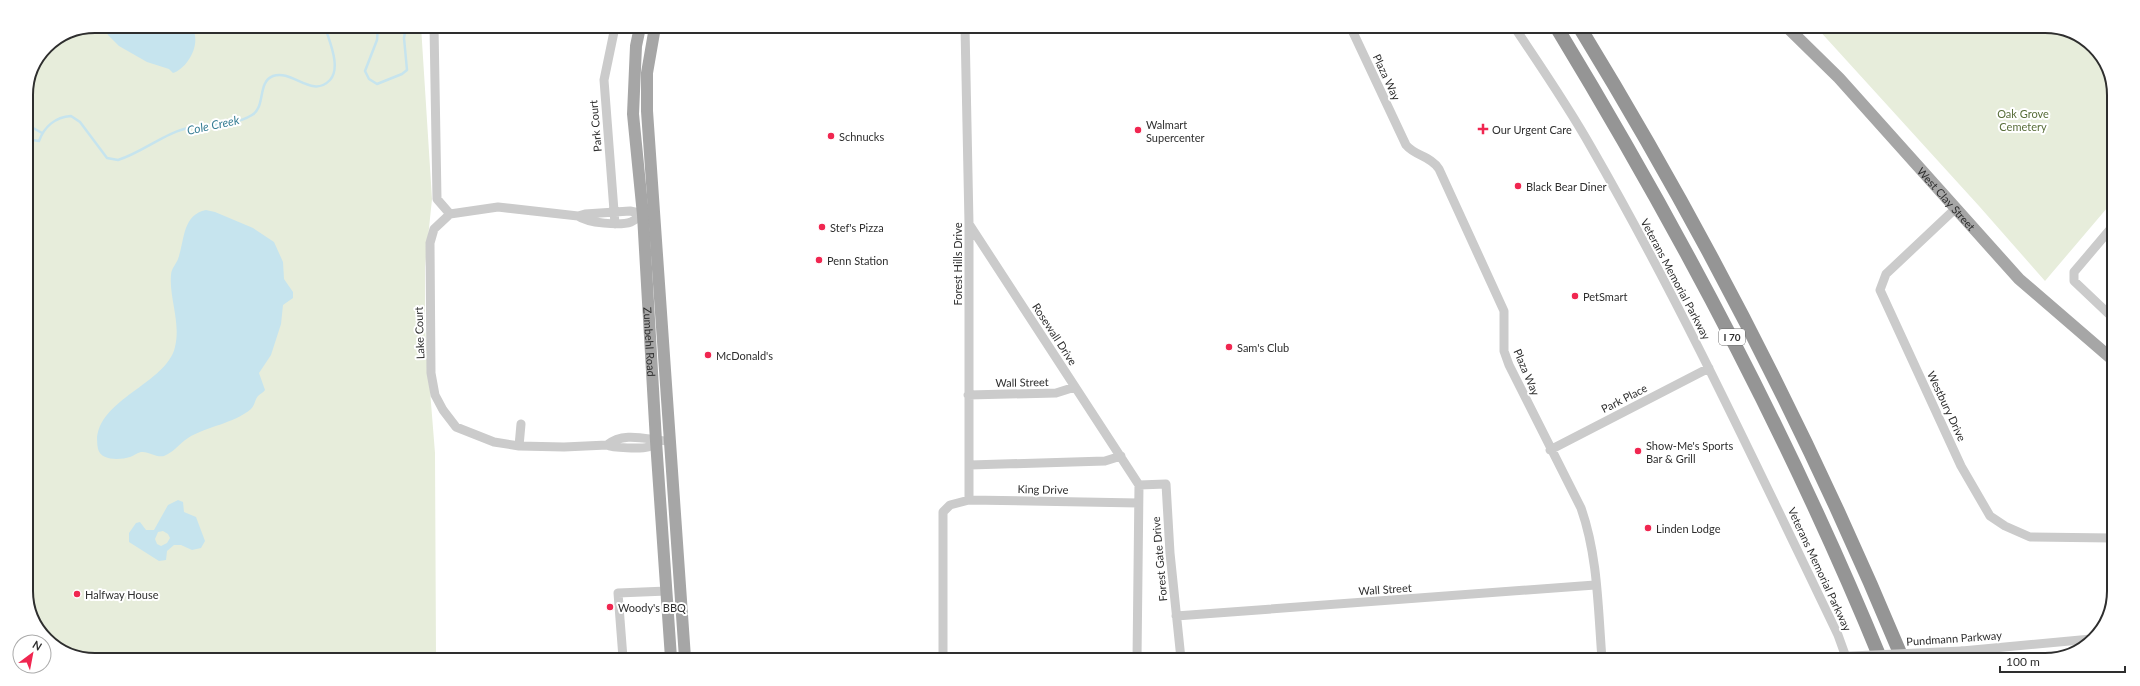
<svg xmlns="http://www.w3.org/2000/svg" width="2140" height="686" viewBox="0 0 2140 686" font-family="Lato,sans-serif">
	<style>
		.green { fill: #e7eddb }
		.water { fill: #c6e4ee; fill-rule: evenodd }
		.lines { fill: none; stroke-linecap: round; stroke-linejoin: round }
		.stream { stroke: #c6e4ee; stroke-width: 2.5 }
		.minor { stroke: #cbcbcb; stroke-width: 9 }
		.major { stroke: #a6a6a6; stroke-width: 12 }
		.highway { stroke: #959595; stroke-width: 14 }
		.minor-bridge { stroke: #cbcbcb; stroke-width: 9 }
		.poi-dot { fill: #f02650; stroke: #fff; stroke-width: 1.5 }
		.labels { text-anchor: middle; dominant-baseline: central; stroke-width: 4; stroke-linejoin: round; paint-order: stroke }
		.shield { fill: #fff; stroke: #6d6d6d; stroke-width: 1 }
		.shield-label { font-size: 10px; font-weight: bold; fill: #2e2e2e }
		.street-label { font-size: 11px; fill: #2e2e2e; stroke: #fff }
		.park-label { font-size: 11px; fill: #586d39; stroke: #fff }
		.poi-label { font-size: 11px; fill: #2e2e2e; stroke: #fff; text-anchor: start }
		.water-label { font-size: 12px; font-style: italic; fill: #377e95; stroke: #fff }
		.rim { fill: none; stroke: #2e2e2e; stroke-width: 2 }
	</style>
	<rect width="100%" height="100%" fill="#fff"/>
	<path class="green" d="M95,26H421L432,199L425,267V328L435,453L436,658H77L40,633L26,596V95L31,68L46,46L69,31Z
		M1817,28H2063L2097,50L2114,90L2113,201L2045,281L1979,206Z"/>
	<path class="water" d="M103,26H191C203,42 188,68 173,73L169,69L147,62L119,46L108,35Z
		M206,210L215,212L253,228L274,242L283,262L284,279L293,292V298L283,305L281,324L271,355L259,373L265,390C263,393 261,393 258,396C255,399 255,405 251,409C233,424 207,426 188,438C179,444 174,452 164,456C156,458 149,451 141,452C137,453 133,456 130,457C120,460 101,461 98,449C88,401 166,386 175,347C181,322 169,298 171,275C171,269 176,264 178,259C185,240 182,215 206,210Z
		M178,500L183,502L184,512L196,517L205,541L201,548L192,550L181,545H174L167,551L166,560L159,561L129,542V533L136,523L140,522L146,530H154L168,505ZM163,531L168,534L170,538L167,543L161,546L157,544L155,539L158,532Z"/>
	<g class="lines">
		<path class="stream" d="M378,26L377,40L365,71L369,79L377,84L402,74L407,70L404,38L406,26
			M26,124L42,133
			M26,139L39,141C44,127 55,117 71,116L80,122L107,158L118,160C144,152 166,131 193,127C213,124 234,126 252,115C266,107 257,82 273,76C292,69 312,99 330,80C341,68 330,43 326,30L327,26"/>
		<path class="minor" d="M434,26L437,199L450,214
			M615,27L604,80L615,224
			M965,27L969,224V500
			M1351,28L1406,145C1415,156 1431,156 1439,169L1504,311V351L1509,365L1581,508C1598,556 1598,609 1602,659
			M1515,28C1541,67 1568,106 1591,147C1682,305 1759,471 1838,635L1847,660
			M1955,209L1886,274L1880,290L1961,466L1990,516L2005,526L2030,537L2112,538
			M649,215L630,211L585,214L578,216L498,207L450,214L434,229L430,243L431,373L435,395L443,410L456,427L494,442L519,446L564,447L607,445C613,448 641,449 648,447C651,446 654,443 656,441
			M578,216C588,223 620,226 631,222C635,220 639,217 643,215
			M969,224L1139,485L1137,659
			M2113,318L2074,281V272L2113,226
			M968,395L1056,393L1075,387
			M607,445C625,430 650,441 670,441
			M519,446L521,424
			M1550,450L1709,368
			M970,465L1105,461L1121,456
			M1139,485L1166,484L1170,553L1181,659
			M1176,616L1595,585
			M1962,651L2091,639
			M623,658L618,593L667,591
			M943,659V512L950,505L969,500L1138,503
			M1795,660L1829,657"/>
		<g class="major">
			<path id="s1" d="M640,27L636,46L633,114L643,215L656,441L671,658"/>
			<path d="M655,27L647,73V111L685,658"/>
			<path id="s2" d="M1788,28L1839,78L2019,279L2113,360"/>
		</g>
		<path class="highway" d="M1557,28C1680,231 1791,440 1881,660
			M1580,28C1704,231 1812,441 1903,660"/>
		<path class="minor-bridge" d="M1829,657L1962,651"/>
	</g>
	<g class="poi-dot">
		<path d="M1481 123h4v4h4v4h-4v4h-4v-4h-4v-4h4z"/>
		<circle cx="1138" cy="130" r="4"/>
		<circle cx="831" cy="136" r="4"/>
		<circle cx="1518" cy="186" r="4"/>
		<circle cx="822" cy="227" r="4"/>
		<circle cx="819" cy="260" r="4"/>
		<circle cx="1575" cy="296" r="4"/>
		<circle cx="1229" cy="347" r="4"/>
		<circle cx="708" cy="355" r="4"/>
		<circle cx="1638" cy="451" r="4"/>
		<circle cx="1648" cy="528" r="4"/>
		<circle cx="77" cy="594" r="4"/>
		<circle cx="610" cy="607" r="4"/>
	</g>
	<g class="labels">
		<rect class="shield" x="1719" y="329" width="26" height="16" rx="3"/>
		<g class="shield-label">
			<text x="1732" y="337">I 70</text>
		</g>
		<g class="street-label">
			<text transform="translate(1387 77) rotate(65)">Plaza Way</text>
			<text transform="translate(595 126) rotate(-95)">Park Court</text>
			<text stroke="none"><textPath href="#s2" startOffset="233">West Clay Street</textPath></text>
			<text transform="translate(957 264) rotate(-90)">Forest Hills Drive</text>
			<text transform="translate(1676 279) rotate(62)">Veterans Memorial Parkway</text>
			<text transform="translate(419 333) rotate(-92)">Lake Court</text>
			<text transform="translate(1055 334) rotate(57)">Rosewall Drive</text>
			<text stroke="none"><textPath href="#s1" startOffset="316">Zumbehl Road</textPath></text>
			<text transform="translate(1527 372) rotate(67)">Plaza Way</text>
			<text transform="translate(1022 382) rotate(-1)">Wall Street</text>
			<text transform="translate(1624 398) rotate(-27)">Park Place</text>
			<text transform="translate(1947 406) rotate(65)">Westbury Drive</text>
			<text transform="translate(1043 489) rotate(1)">King Drive</text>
			<text transform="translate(1159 559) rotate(-95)">Forest Gate Drive</text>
			<text transform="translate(1820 569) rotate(65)">Veterans Memorial Parkway</text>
			<text transform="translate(1385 589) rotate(-4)">Wall Street</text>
			<text transform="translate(1954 638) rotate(-4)">Pundmann Parkway</text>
		</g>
		<g class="park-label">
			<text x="2023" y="113">Oak Grove<tspan x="2023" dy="13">Cemetery</tspan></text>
		</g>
		<g class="poi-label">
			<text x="1146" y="124">Walmart<tspan x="1146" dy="13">Supercenter</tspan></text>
			<text x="1492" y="129">Our Urgent Care</text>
			<text x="839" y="136">Schnucks</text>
			<text x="1526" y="186">Black Bear Diner</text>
			<text x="830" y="227">Stef's Pizza</text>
			<text x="827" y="260">Penn Station</text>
			<text x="1583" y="296">PetSmart</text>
			<text x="1237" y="347">Sam's Club</text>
			<text x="716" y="355">McDonald's</text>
			<text x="1646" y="445">Show-Me's Sports<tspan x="1646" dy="13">Bar &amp; Grill</tspan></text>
			<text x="1656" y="528">Linden Lodge</text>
			<text x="85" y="594">Halfway House</text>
			<text x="618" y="607">Woody's BBQ</text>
		</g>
		<g class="water-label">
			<text transform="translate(213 125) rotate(-12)">Cole Creek</text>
		</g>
	</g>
	<path d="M0 0H2140V686H0ZM95 33H2045A62 62 0 0 1 2107 95V591A62 62 0 0 1 2045 653H95A62 62 0 0 1 33 591V95A62 62 0 0 1 95 33Z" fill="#fff" fill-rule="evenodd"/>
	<path class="rim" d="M95 33H2045A62 62 0 0 1 2107 95V591A62 62 0 0 1 2045 653H95A62 62 0 0 1 33 591V95A62 62 0 0 1 95 33Z"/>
	<g transform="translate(32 654) rotate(32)"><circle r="19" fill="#ffffff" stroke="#ababab"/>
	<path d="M0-3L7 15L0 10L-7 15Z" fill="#f02650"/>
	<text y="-6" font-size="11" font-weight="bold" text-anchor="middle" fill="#2e2e2e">N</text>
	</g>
	<path d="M2000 666v6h125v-6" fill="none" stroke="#2e2e2e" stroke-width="2"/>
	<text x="2006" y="666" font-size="12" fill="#2e2e2e" stroke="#ffffff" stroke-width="3" paint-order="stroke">100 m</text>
</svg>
